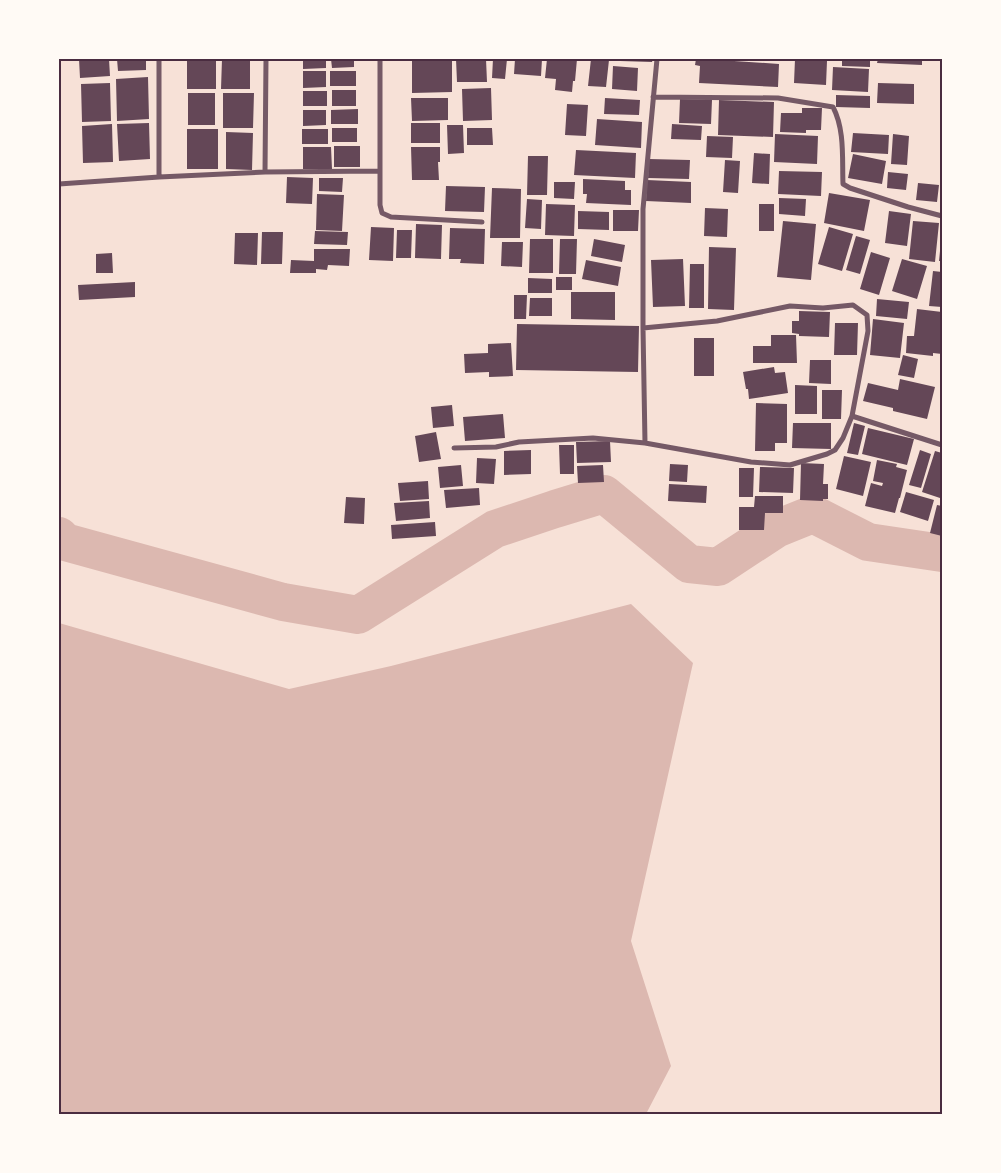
<svg xmlns="http://www.w3.org/2000/svg" width="1001" height="1173" viewBox="0 0 1001 1173" font-family="Roboto,sans-serif">
	<style>
		.water { fill: #dcb8b0 }
		.lines { fill: none; stroke-linecap: round; stroke-linejoin: round }
		.river { stroke: #dcb8b0; stroke-width: 38 }
		.building { fill: #644757 }
		.minor { stroke: #755966; stroke-width: 5 }
		.neatline { fill: none; stroke: #4a2c40; stroke-width: 2 }
	</style>
	<rect width="100%" height="100%" fill="#f7e1d7"/>
	<path class="water" d="M631,604L693,663L631,941L671,1066L646,1114H59V623L289,689L391,666Z"/>
	<g class="lines">
		<path class="river" d="M59,536L65,542L283,602L358,615L495,529L555,509L604,494L689,564L718,567L776,529L813,514L868,542L942,553"/>
	</g>
	<path class="building" d="M79,59H109L110,76L80,78Z
		M117,59H146V70L118,71Z
		M187,59H216V89H187Z
		M222,59H250V89H221Z
		M303,59H326V68L303,69Z
		M331,59H354V67L332,68Z
		M412,59H452V92L412,93Z
		M456,59H486L487,82H457Z
		M493,59H507L505,79L492,78Z
		M515,59H542L541,76L514,74Z
		M547,59H577L575,81H573L572,92L555,90L556,79L545,78Z
		M591,59L609,60L606,87L588,86Z
		M620,59H653L652,62L620,61Z
		M696,59H719V60L779,64L778,87L699,83L700,66L695,65Z
		M795,59L827,61L826,85L794,83Z
		M842,59H870V67L842,66Z
		M878,59H922V65L877,63Z
		M613,66L638,68L637,91L612,89Z
		M833,67L869,69L868,92L832,90Z
		M303,71H326V87L303,88Z
		M330,71H356V86H330Z
		M148,77L149,119L117,121L116,79Z
		M110,83L111,121L82,122L81,84Z
		M878,83L914,84V104L877,103Z
		M491,88L492,120L463,121L462,89Z
		M332,90H356V106H332Z
		M303,91H327V106H303Z
		M188,93H215V125H188Z
		M223,93H254L253,128H223Z
		M836,95L870,96V108L836,107Z
		M411,98H448V120L412,121Z
		M605,98L640,100L639,115L604,114Z
		M680,99L712,100L711,124L679,123Z
		M719,100L774,102L773,137L718,135Z
		M567,104L588,105L586,136L565,135Z
		M802,108H822L821,130H806V133L780,132L781,113H802Z
		M358,109V124H331V110Z
		M303,110H326V125L303,126Z
		M597,119L642,122L641,148L595,145Z
		M149,123L150,159L119,161L117,124Z
		M411,123H440V143H411Z
		M112,124L113,162L83,163L82,126Z
		M672,124L702,126L701,140L671,139Z
		M447,125H463L464,153L448,154Z
		M332,128H357V142H332Z
		M467,128H492L493,145H467Z
		M187,129H218V169H187Z
		M302,129H328V144H302Z
		M226,132L253,133L252,170L226,169Z
		M853,133L889,135L888,154L851,152Z
		M775,134L818,136L817,164L774,162Z
		M893,134L909,136L907,165L891,164Z
		M707,136L733,137L732,158L706,157Z
		M334,146H360V167H334Z
		M303,147H331L332,169H303Z
		M411,147H440V162H438L439,180H412Z
		M576,150L636,153L635,178L574,175Z
		M754,153L770,154L769,184L752,183Z
		M853,154L886,161L882,184L848,178Z
		M528,156H548L547,195H527Z
		M649,159L690,160L689,179L648,178Z
		M725,160L740,161L738,193L723,192Z
		M779,171L822,172L821,196L778,194Z
		M888,172L908,174L906,190L887,188Z
		M287,177L313,178L312,204L286,203Z
		M319,178H343L342,192L319,191Z
		M583,179L625,181V190H631V205L586,203L587,194H583Z
		M647,180L691,182V203L646,201Z
		M554,182H575L574,199L554,198Z
		M918,183L939,185L937,202L916,200Z
		M446,186L485,187L484,212L445,211Z
		M492,188L521,189L520,238H490Z
		M829,193L870,200L864,231L824,223Z
		M317,194L344,195L342,231L316,230Z
		M779,198L806,199L805,216L779,214Z
		M527,199L542,200L541,229L525,228Z
		M546,204L575,205L574,236L545,235Z
		M759,204H774V231H759Z
		M705,208L728,209L727,237L704,236Z
		M613,210H639L638,231H613Z
		M578,211L609,212V230L578,229Z
		M889,211L911,214L907,246L885,243Z
		M783,221L816,224L811,280L777,277Z
		M913,221L939,223L935,262L909,259Z
		M416,224L442,225L441,259L415,258Z
		M371,227L394,228L393,261L369,260Z
		M829,227L853,234L842,271L818,264Z
		M450,228L485,229L484,264L460,263L461,259H449Z
		M397,230H412L411,258H396Z
		M315,231L348,232L347,245L314,244Z
		M262,232H283L282,264H261Z
		M235,233H258L257,265L234,264Z
		M856,236L870,240L860,274L846,270Z
		M530,239H553V273H529Z
		M560,239H577L576,274H559Z
		M594,239L625,245L622,262L591,256Z
		M941,241H942V261H939Z
		M502,242H523L522,267L501,266Z
		M709,247L736,248L734,310L708,309Z
		M314,249H350L349,266L328,265L327,270L316,269V273H290L291,260L314,261Z
		M871,252L890,258L879,295L860,289Z
		M112,253L113,273H96V254Z
		M683,259L685,306L653,307L651,260Z
		M902,259L927,266L917,299L892,291Z
		M586,260L621,267L618,286L582,279Z
		M690,264H704V308H689Z
		M933,271L942,272V307L929,306Z
		M556,277H572V290H556Z
		M528,278L552,279V293H528Z
		M135,282V297L79,300L78,285Z
		M571,292H615V320L571,319Z
		M514,295H527L526,319H514Z
		M530,298H552V316H529Z
		M877,299L909,302L907,319L876,316Z
		M917,309L942,312V354L933,353V356L906,353L907,336H914Z
		M799,311L830,312L829,337L799,336V334L792,333V321H799Z
		M873,319L904,323L900,358L870,355Z
		M835,323H858L857,355H834Z
		M517,324L639,326L638,372L516,370Z
		M771,335H796L797,363H753V346H771Z
		M694,338H714V376H694Z
		M511,343L513,376L489,377V372L465,373L464,354L488,353V344Z
		M903,355L918,359L914,378L898,375Z
		M810,360H831V384L809,383Z
		M774,367L775,373L785,372L788,393L749,399L748,389H746L743,372Z
		M900,379L935,387L927,419L893,411V408L863,401L868,383L898,390Z
		M795,385L817,386V414H795Z
		M822,390H842L841,419H822Z
		M756,403L787,404V443H775V451H755Z
		M452,405L454,426L433,428L431,407Z
		M503,414L505,438L465,441L463,417Z
		M793,423H831V449L792,448Z
		M854,423L865,426L858,455L847,453Z
		M868,428L914,439L907,465L862,454Z
		M436,432L441,459L419,462L415,436Z
		M610,441L611,462L577,463L576,442Z
		M559,445H574V474H560Z
		M531,450V474L504,475V451Z
		M920,450L931,454L921,488L909,485Z
		M935,451L942,453V490L940,498L922,492Z
		M844,456L871,462L863,496L836,489Z
		M477,458L496,459L494,484L476,483Z
		M877,460L897,464L896,467L907,470L900,498H899L895,513L865,506L871,483L882,486L883,483L873,481Z
		M801,463L824,464L823,484H828V499H823V501L800,500Z
		M670,464L688,465L687,482L669,481Z
		M461,465L463,486L440,488L438,467Z
		M603,465L604,482L578,483L577,466Z
		M760,467L794,468L793,493L759,492Z
		M739,468H754L753,497H739Z
		M428,481L429,499L400,501L398,483Z
		M669,484L707,486L706,503L668,501Z
		M479,488L480,505L446,508L444,490Z
		M906,492L934,500L928,521L900,512Z
		M755,496H783V513H765L764,530H739V507H754Z
		M346,497L365,498L364,524L344,523Z
		M429,501L430,518L396,521L394,503Z
		M937,505L942,506V536L930,533Z
		M435,522L436,536L392,539L391,525Z"/>
	<g class="lines">
		<path class="minor" d="M159,59V177
			M380,59V205L382,213L391,217L482,222
			M653,97L778,98L833,107C845,130 842,159 843,184L850,188L908,207L942,216
			M265,172L266,59
			M59,184L159,177L265,172L379,171
			M852,416L942,445
			M645,443L643,328V209L657,59
			M454,448L496,447L519,442L593,438L645,443L751,462L790,465L827,454L835,450L843,438L852,416L868,331L867,315L853,305L823,308L790,306L717,321L643,328"/>
	</g>
	<rect width="1001" height="1173" fill="none" stroke="#fffaf5" stroke-width="120"/>
	<rect x="60" y="60" width="881" height="1053" class="neatline"/>
</svg>
